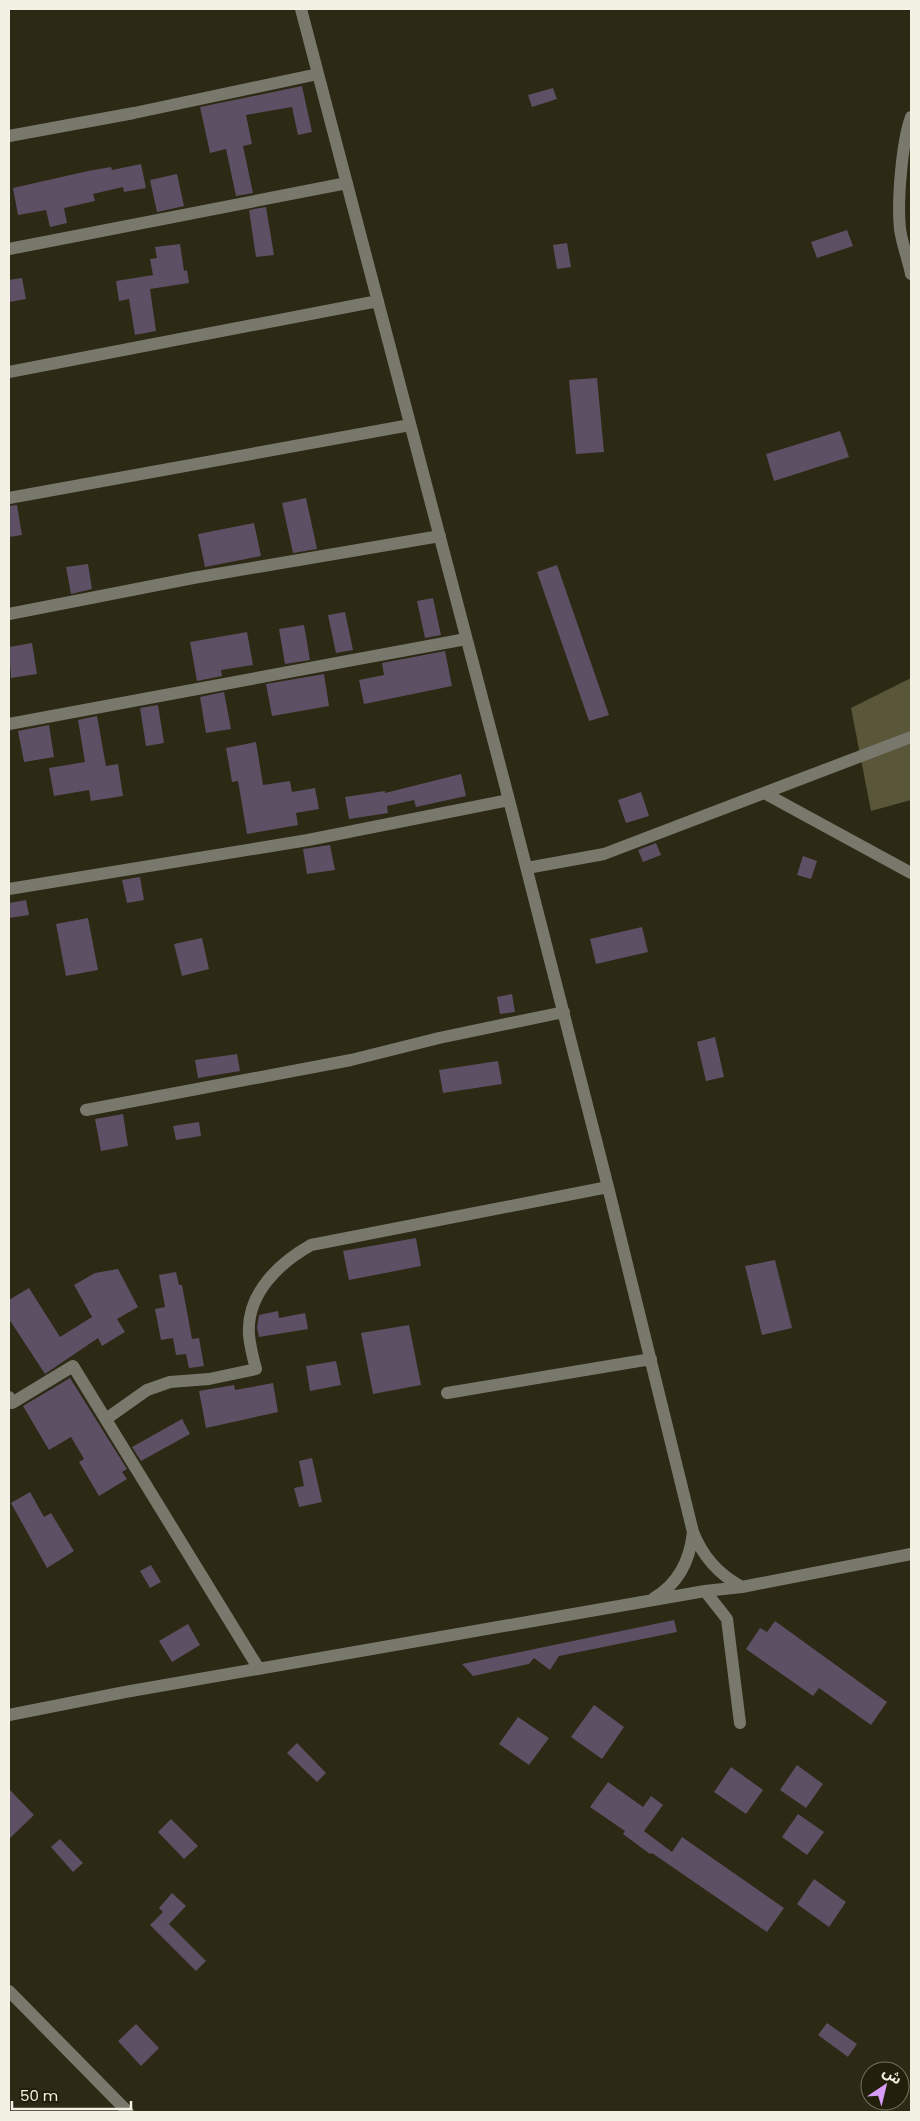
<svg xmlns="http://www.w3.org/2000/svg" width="920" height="2121" viewBox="0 0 920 2121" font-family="Poppins,'Noto Sans Arabic',sans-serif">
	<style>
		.forest { fill: #59563a }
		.building { fill: #5d5064 }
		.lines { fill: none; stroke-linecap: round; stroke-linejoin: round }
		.minor { stroke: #79786d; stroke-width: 12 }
	</style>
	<rect width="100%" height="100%" fill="#2c2914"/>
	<path class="forest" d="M911,678V800L871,811L851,708Z"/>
	<path class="building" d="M302,86L312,132L298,135L292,107L246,115L252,144L243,146L253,193L236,196L226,149L210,153L200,107Z
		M553,88L557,99L532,107L528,95Z
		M141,164L146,188L124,192L123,187L93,194L95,201L64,208L67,223L50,227L46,210L18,215L13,188L88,171L111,167L112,170Z
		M177,174L184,206L157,212L150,180Z
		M266,207L274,255L256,257L249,210Z
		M847,230L853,246L817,258L811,242Z
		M567,243L571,267L557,269L553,245Z
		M180,244L184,271L187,270L189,283L150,289L156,331L135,335L129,299L119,301L116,281L153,275L150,259L157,258L155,247Z
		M22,278L26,299L9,302V280Z
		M597,378L604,452L576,454L569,380Z
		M840,431L849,457L774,481L766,454Z
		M306,498L317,549L293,553L282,503Z
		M17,505L22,535L9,537V506Z
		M254,523L261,556L205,567L198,534Z
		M88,564L92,589L71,594L66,567Z
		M557,565L609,715L589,721L537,572Z
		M433,598L441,635L425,638L417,601Z
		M345,612L353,650L336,653L328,615Z
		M304,625L310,660L285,664L279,629Z
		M247,632L253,665L221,670L222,676L197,681L190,642Z
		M32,643L37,674L11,678L9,647Z
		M445,651L452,686L364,704L359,680L384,675L382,663Z
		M324,674L329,706L272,716L266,684Z
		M224,692L231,729L206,733L200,697Z
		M158,705L164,743L146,746L140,708Z
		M97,716L106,766L118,764L123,796L91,801L89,790L54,796L49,768L85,762L78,720Z
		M49,725L54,757L24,762L18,731Z
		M256,742L263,785L290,781L292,792L315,788L319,809L296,813L298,825L247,834L238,781L232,782L226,748Z
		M461,774L466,796L416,807L414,800L387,806L388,813L349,819L345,797L385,791V793Z
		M641,792L649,816L626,823L618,800Z
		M656,843L661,855L643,862L638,850Z
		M330,845L335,870L307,874L303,849Z
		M803,856L817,861L811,879L797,875Z
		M140,877L144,900L127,903L122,880Z
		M26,900L29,915L9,918V903Z
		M88,918L98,970L66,976L56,924Z
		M642,927L648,952L596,964L590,939Z
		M202,938L209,969L182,976L174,944Z
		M512,994L515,1012L500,1014L497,997Z
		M715,1037L724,1077L706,1081L697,1042Z
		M237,1054L240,1071L198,1078L195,1060Z
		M498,1061L502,1084L443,1093L439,1070Z
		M123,1114L128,1146L101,1151L95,1119Z
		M199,1122L201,1136L176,1140L173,1126Z
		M416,1238L421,1266L349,1280L343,1251Z
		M775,1260L792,1328L762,1335L745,1266Z
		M118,1269L138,1307L117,1319L125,1332L102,1346L98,1338L45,1374L9,1319V1300L29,1288L60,1337L92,1317L74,1285L95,1273Z
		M176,1272L179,1285H182L192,1339L199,1338L204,1366L189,1368L186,1354L176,1355L173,1338L161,1340L155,1309L165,1307L159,1275Z
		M278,1311L279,1318L305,1313L308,1329L259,1337L257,1328L259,1315Z
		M409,1325L421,1385L373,1394L361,1333Z
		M336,1361L341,1385L310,1391L306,1366Z
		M70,1378L127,1469L122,1472L127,1479L99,1496L79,1462L84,1459L71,1437L49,1450L23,1406Z
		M273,1383L278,1412L206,1428L199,1391L234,1385L235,1390Z
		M182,1419L190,1434L141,1461L132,1447Z
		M312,1458L322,1502L299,1507L294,1488L304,1486L299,1461Z
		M30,1492L44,1517L51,1513L74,1551L47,1568L11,1503Z
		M151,1565L161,1582L150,1588L140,1571Z
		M674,1620L677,1632L559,1656L550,1670L534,1658L529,1664L473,1676L462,1664Z
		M775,1621L887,1702L871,1725L819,1688L813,1696L746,1649L760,1628L767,1632Z
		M188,1624L200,1645L172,1662L159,1641Z
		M594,1705L624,1727L602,1759L571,1737Z
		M518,1717L549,1738L529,1765L499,1744Z
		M297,1743L326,1773L317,1782L287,1753Z
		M797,1765L823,1784L806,1808L780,1790Z
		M731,1767L763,1790L746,1814L714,1792Z
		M608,1782L643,1807L651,1796L663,1805L644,1831L672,1852L682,1837L784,1908L767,1932L652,1853L650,1854L623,1834L625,1831L590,1807Z
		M9,1789L34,1815L9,1839Z
		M798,1814L824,1832L807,1855L782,1837Z
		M171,1819L198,1846L184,1859L158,1832Z
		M60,1839L83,1863L73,1872L51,1847Z
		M814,1879L846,1902L829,1927L797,1904Z
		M172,1893L186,1906L169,1924L206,1961L196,1971L150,1925L163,1912L159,1908Z
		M827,2023L857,2044L848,2057L818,2035Z
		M136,2024L159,2048L141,2066L118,2041Z"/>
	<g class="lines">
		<path class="minor" d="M301,9L509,800L608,1187L693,1532C703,1557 718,1574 742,1587
			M911,117C902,141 897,202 900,229C902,244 908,259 911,274
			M9,136L134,113L318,74
			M9,249L347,183
			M9,372L378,301
			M9,498L410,425
			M9,614L193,578L440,536
			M9,724L466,639
			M766,794L911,873
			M527,868L604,854L911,737
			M9,889L308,840L509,800
			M86,1110L351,1060L439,1038L564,1012
			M447,1393L651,1359
			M9,1397L12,1403L73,1366L259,1669
			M106,1419L147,1390L170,1382L209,1379L256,1369C253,1358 250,1346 249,1335C246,1294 279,1263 311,1245L608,1187
			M705,1591L727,1619L740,1723
			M654,1598C678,1584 690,1560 693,1532
			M9,1715L125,1692L705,1591L742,1587L911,1554
			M9,1991L128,2112"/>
	</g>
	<rect width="920" height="2121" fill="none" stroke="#f2f1e3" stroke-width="20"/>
	<g transform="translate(885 2086) rotate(35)"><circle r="24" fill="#22200a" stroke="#757461"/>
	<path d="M0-4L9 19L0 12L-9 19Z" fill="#d89bf8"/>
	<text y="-8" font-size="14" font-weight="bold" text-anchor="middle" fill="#f2f1e3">ش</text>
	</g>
	<path d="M12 2101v8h119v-8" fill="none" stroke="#f2f1e3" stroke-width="2.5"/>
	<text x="20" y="2101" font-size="15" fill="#f2f1e3" stroke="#22200a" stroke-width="4" paint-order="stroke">50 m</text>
</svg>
